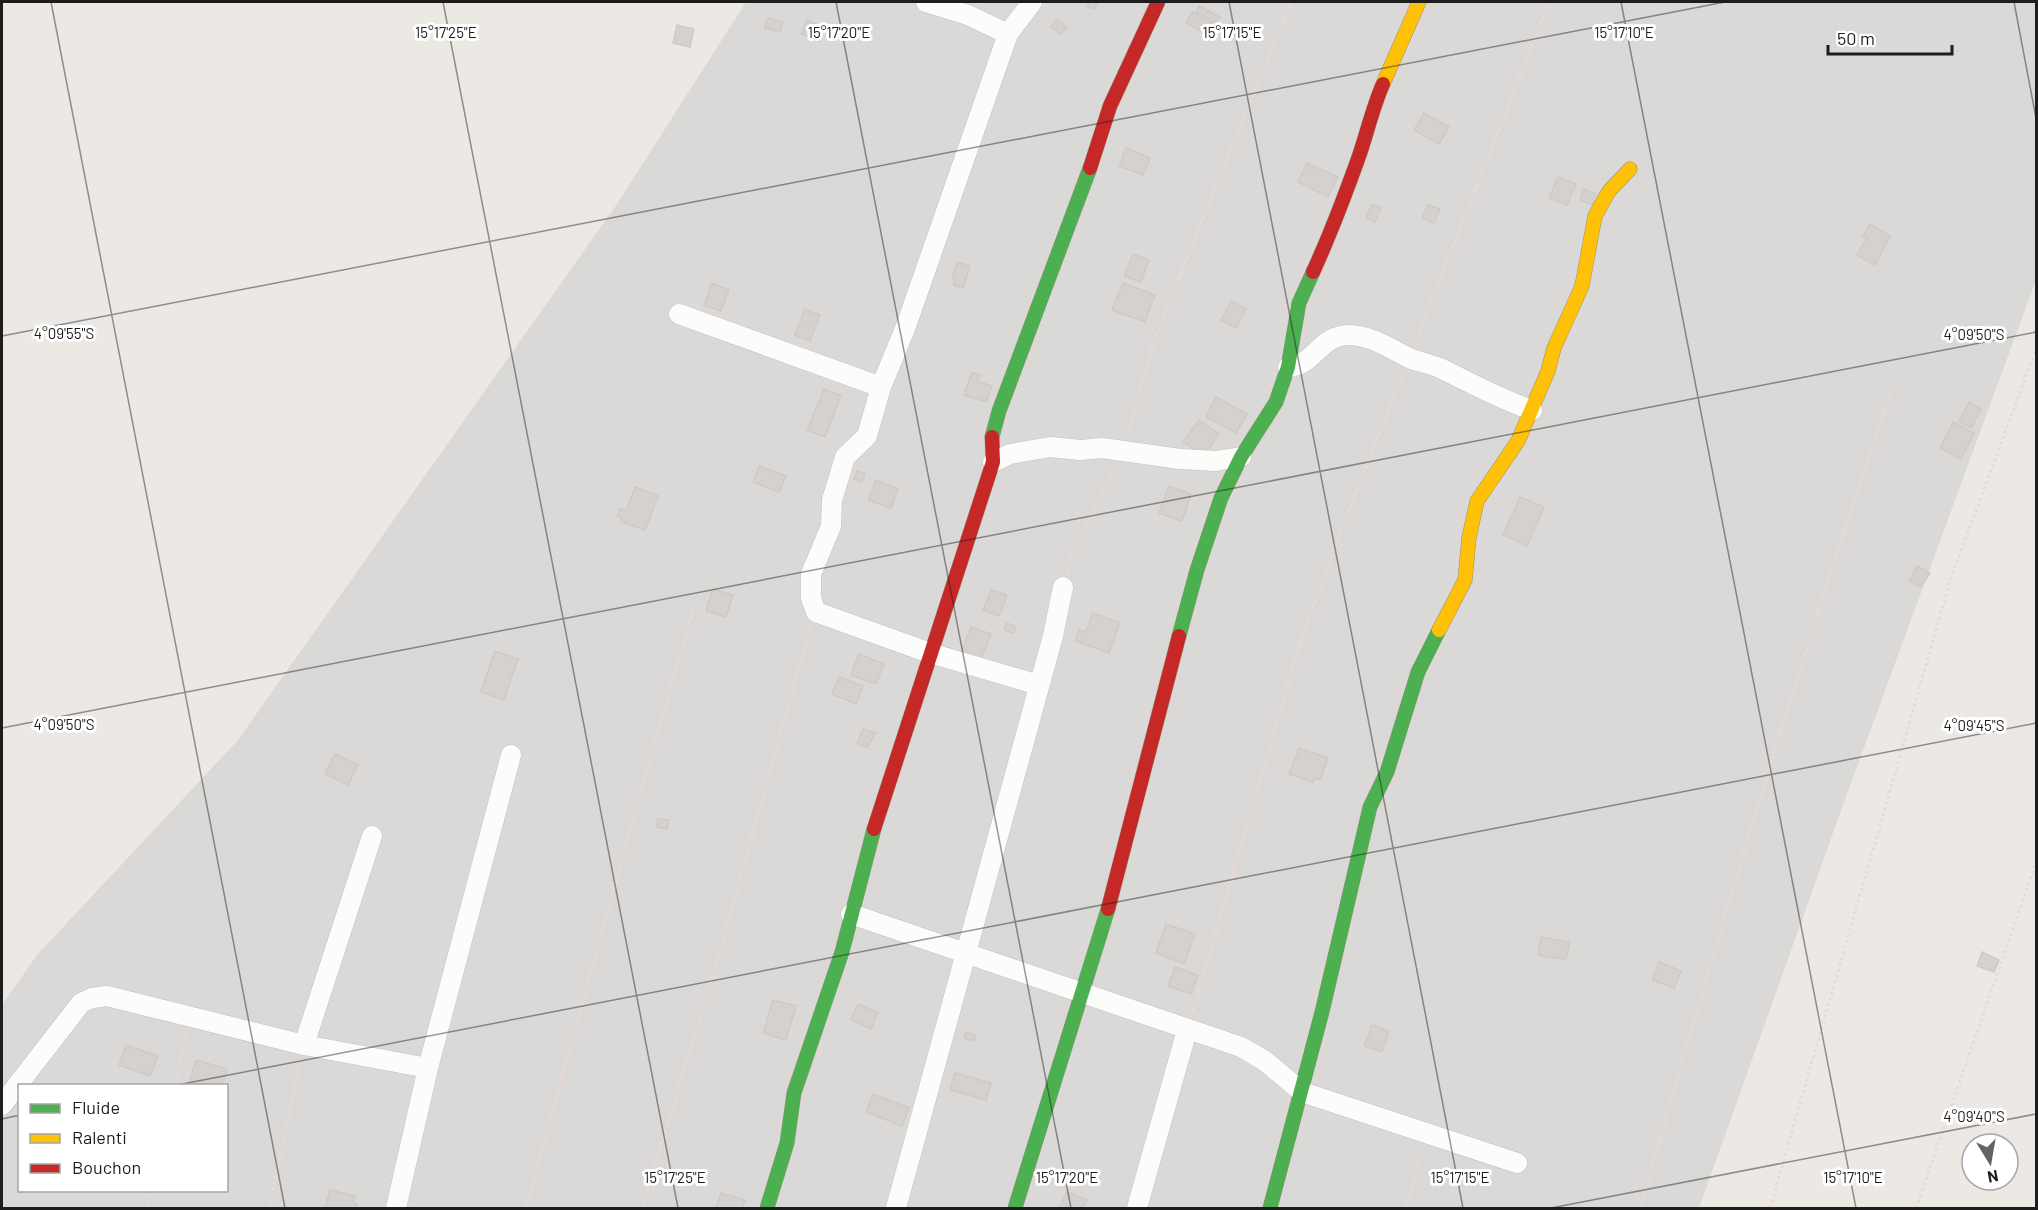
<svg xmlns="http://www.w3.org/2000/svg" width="2038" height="1210" viewBox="0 0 2038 1210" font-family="Barlow,sans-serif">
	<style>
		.residential { fill: #dbd9d7; fill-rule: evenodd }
		.building { fill: #d4d1ce; stroke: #cfcac6; stroke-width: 1.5 }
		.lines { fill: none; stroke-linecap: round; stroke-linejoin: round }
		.street-casing { stroke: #c4c3c1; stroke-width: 21 }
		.fast-casing { stroke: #96957c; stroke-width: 15 }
		.slow-casing { stroke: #96957c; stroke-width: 15 }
		.jam-casing { stroke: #96957c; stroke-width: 15 }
		.path { stroke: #ebd9d7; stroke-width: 3; stroke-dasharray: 3 3; stroke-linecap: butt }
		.street { stroke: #fcfcfb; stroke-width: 20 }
		.fast { stroke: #4caf50; stroke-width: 14 }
		.slow { stroke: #ffc107; stroke-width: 14 }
		.jam { stroke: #c62828; stroke-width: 14 }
		.ticks { fill: none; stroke: #1d1d1d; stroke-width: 1.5; stroke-opacity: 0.45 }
		.ticks-label { font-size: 15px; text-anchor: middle; fill: #1d1d1d; stroke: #fff; stroke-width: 6; stroke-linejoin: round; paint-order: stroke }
	</style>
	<rect width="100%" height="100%" fill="#ece9e5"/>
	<path class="residential" d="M746,2H2036V280L1843,805L1699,1208H2V1005L37,955L238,740L617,204ZM20,1086H226V1190H20Z"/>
	<path class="building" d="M1090,2H1098L1094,9L1087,6Z
		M1199,6L1220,17L1216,23L1196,12Z
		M1192,12L1215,25L1210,36L1186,23Z
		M767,18L783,22L780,32L765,28Z
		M1057,19L1067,27L1061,34L1051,27Z
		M807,20L825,28L823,33L805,25Z
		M677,25L694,29L690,47L673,43Z
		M805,27L822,35L819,41L801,34Z
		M1424,113L1449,127L1439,144L1414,130Z
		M1126,148L1150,158L1143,175L1119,166Z
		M1307,163L1338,177L1328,197L1298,182Z
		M1558,177L1576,184L1567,205L1549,198Z
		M1584,189L1596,194L1592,205L1580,200Z
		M1372,204L1381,208L1375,222L1366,218Z
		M1428,205L1440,209L1434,223L1422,218Z
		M1870,224L1890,236L1875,265L1857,255L1867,238L1863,236Z
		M1133,254L1149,260L1141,282L1124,276Z
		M957,262L970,266L963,288L953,285L955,280L952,279Z
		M712,283L729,290L721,311L704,305Z
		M1123,283L1155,295L1145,322L1112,310Z
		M1231,301L1246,309L1236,328L1221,320Z
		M805,309L820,315L810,341L795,335Z
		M972,372L980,375L977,381L992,386L986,402L964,395Z
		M824,389L841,396L825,437L807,430Z
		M1216,397L1247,414L1236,433L1206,417Z
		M1969,402L1981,409L1971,428L1959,422Z
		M1199,420L1219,434L1204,456L1183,442Z
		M1953,422L1974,433L1961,459L1940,448Z
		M759,466L786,476L779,492L753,482Z
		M857,471L865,474L862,482L854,479Z
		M876,480L898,489L891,508L868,500Z
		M1169,486L1191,494L1182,521L1159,513Z
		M635,487L658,496L645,530L621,522L622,518L617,516L620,509L626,511Z
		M1520,497L1544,507L1527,546L1503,535Z
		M1917,566L1930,573L1921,587L1909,581Z
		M713,589L733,595L726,617L706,611Z
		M991,590L1007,595L999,616L983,610Z
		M1093,613L1120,623L1109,653L1075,641L1079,630L1086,632Z
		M1007,623L1016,627L1014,633L1004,630Z
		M971,627L991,634L981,660L961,653Z
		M495,651L518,659L504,700L481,692Z
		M859,654L884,664L876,684L851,675Z
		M839,677L863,686L856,704L832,694Z
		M863,729L876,733L867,747L857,744Z
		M1299,748L1328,758L1320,780L1315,778L1313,782L1289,774Z
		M335,754L358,765L348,785L325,774Z
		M658,819L669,820L667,829L656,827Z
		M1166,924L1195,934L1184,964L1156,953Z
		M1541,937L1570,942L1566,960L1538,955Z
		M1982,952L1999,960L1994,972L1977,966Z
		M1659,962L1681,971L1674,988L1652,980Z
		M1175,967L1198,975L1191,994L1168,986Z
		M773,1000L796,1006L786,1040L763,1033Z
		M858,1004L878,1013L871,1029L851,1020Z
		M1372,1025L1389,1031L1382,1052L1364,1046Z
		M966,1032L976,1036L974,1041L964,1038Z
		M126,1045L158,1056L150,1076L119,1065Z
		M196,1060L227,1069L222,1086H188Z
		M955,1073L991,1083L986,1100L950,1090Z
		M873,1094L909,1108L902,1126L866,1112Z
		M330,1190L355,1196L353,1203L357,1204L356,1208H325Z
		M1067,1192L1087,1200L1083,1208H1059Z
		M721,1193L745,1200L742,1208H716Z"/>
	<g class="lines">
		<g class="street-casing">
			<path id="street" d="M926,2L968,15L1008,34
				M1032,2L1008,34L906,326L881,387L867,436L845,457L840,474L832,500L831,526L811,574V598L816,612L930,653L1039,685
				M679,314L881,387
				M1288,367C1314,366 1320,335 1349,335C1370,335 1391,349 1409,358C1419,362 1430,364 1440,368C1471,383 1499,399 1532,410
				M993,462L1010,454L1050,447L1080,450L1102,448L1180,459L1216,461L1241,457
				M851,914L1241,1047L1265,1061L1302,1092L1517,1163
				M304,1045L372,836
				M2,1105L81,1003L92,998L107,996L304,1045L428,1068
				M396,1208L428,1068L511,755
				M896,1208L1053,636L1063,587
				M1137,1208L1187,1030"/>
		</g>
		<g class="fast-casing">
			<path id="fast" d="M992,437L999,411L1090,168
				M1179,636L1197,570L1221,498L1241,457L1276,402L1288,367L1299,303L1313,272
				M767,1208L787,1143L794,1093L842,952L874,829
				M1015,1208L1108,909
				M1270,1208L1322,1012L1370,807L1387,772L1418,672L1439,630"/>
		</g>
		<g class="slow-casing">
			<path id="slow" d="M1383,84L1419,2
				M1439,630L1465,580L1469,538L1477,501L1518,441L1548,371L1554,348L1582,286L1595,216L1609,191L1630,169"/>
		</g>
		<g class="jam-casing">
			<path id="jam" d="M1090,168L1110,106L1158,2
				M1313,272C1330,235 1344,198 1358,159C1367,134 1372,109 1383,84
				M874,829L993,462L992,437
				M1108,909L1179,636"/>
		</g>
		<path class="path" d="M1415,343L1549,2
			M1128,434L1155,337L1291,2
			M1067,571L1073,550L1115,468
			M1193,1011L1298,650L1340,533L1403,374
			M175,1086L187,1032
			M147,1208L151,1190
			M269,1208L300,1061
			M526,1208L638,801L694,607
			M642,1208L714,972L810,628
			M1405,1208L1423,1150
			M1640,1208C1719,932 1800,656 1894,385
			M1770,1208L1951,578L2036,349
			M1916,1208L2036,862"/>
		<use href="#street" class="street"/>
		<use href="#fast" class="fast"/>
		<use href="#slow" class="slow"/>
		<use href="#jam" class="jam"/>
	</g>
	<path class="ticks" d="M51,2L285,1208M443,2L678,1208M836,2L1071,1208M1229,2L1463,1208M1621,2L1856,1208M2014,2L2036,118M2,336L1725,2M2,728L2036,332M172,1086L2036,723M2,1119L20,1115M1551,1208L2036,1114"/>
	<g class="ticks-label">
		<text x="446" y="38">15°17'25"E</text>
		<text x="839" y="38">15°17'20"E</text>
		<text x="1232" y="38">15°17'15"E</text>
		<text x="1624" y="38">15°17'10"E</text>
		<text x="64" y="339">4°09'55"S</text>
		<text x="1974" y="340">4°09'50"S</text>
		<text x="64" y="730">4°09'50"S</text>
		<text x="1974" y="731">4°09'45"S</text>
		<text x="1974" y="1122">4°09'40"S</text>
		<text x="675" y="1183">15°17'25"E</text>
		<text x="1067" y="1183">15°17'20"E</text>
		<text x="1460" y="1183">15°17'15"E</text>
		<text x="1853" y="1183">15°17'10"E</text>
	</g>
	<rect width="2038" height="1210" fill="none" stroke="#1d1d1d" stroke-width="6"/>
	<rect x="18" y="1084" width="210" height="108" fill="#ffffff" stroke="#a5a5a5" stroke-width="1.5"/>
	<rect x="30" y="1104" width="30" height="9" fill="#4caf50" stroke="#a5a5a5" stroke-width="1.5"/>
	<text x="72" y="1114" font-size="18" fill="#1d1d1d">Fluide</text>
	<rect x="30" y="1134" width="30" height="9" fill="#ffc107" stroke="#a5a5a5" stroke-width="1.5"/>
	<text x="72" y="1144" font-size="18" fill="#1d1d1d">Ralenti</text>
	<rect x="30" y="1164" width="30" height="9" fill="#c62828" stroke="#a5a5a5" stroke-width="1.5"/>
	<text x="72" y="1174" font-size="18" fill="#1d1d1d">Bouchon</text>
	<g transform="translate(1990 1162) rotate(169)"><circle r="28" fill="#ffffff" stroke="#a5a5a5" stroke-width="1.5"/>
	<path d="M0-4.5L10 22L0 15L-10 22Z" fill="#656463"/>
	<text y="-9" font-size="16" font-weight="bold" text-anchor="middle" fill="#1d1d1d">N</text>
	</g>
	<path d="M1828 45v9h124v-9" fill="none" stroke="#1d1d1d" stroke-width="3"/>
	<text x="1837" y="45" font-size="18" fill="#1d1d1d" stroke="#ffffff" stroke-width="4.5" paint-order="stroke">50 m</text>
</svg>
